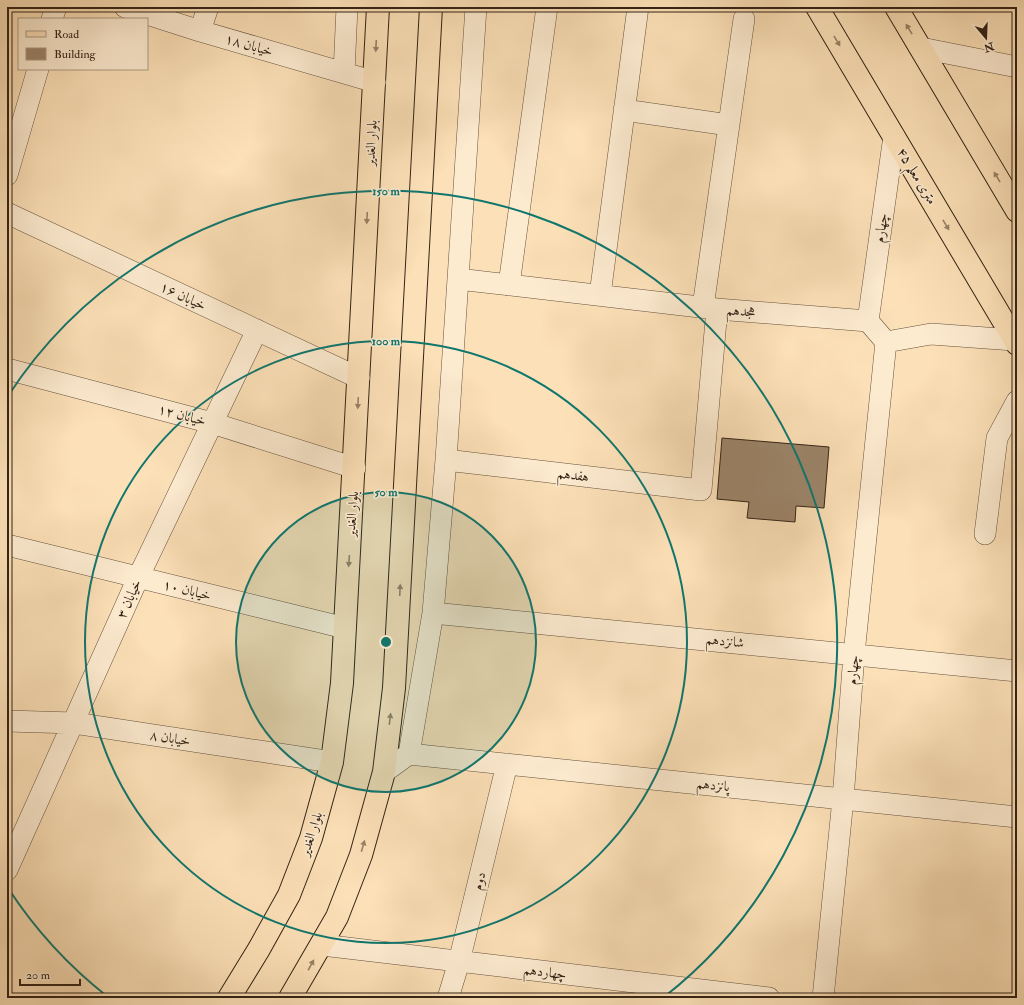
<svg xmlns="http://www.w3.org/2000/svg" width="1024" height="1005" viewBox="0 0 1024 1005" font-family="'IM FELL Double Pica',Amiri,serif">
	<style>
		.building { fill: #9c856a; stroke: #332316 }
		.lines { fill: none; stroke-linecap: round; stroke-linejoin: round }
		.minor-casing { stroke: #65523e; stroke-width: 22 }
		.major-casing { stroke: #332316; stroke-width: 24 }
		.minor { stroke: #fdebd0; stroke-width: 21 }
		.major { stroke: #fce0b7; stroke-width: 22 }
		.oneway { fill: #988266 }
		.ring { fill: none; stroke: #0f766e; stroke-width: 2 }
		.labels { text-anchor: middle; dominant-baseline: central; stroke-width: 3; stroke-linejoin: round; paint-order: stroke }
		.street-label { font-size: 14px; fill: #332316; stroke: #fdebd0 }
		.centre { fill: #0f766e; stroke: #fdebd0; stroke-width: 2 }
		.ring-label { font-size: 12px; text-anchor: middle; font-weight: bold; fill: #0f766e; stroke: #fdebd0; stroke-width: 3; stroke-linejoin: round; paint-order: stroke }
	</style>
	<rect width="100%" height="100%" fill="#fce0b7"/>
	<filter id="stains"><feTurbulence type="fractalNoise" baseFrequency=".005" numOctaves="4"/><feColorMatrix values="0 0 0 0 .2 0 0 0 0 .09 0 0 0 0 .02 0 0 0 .5 -.17"/></filter>
	<radialGradient id="worn" r=".72"><stop offset=".6" stop-color="#630" stop-opacity="0"/><stop offset="1" stop-color="#630" stop-opacity=".3"/></radialGradient>
	<path class="building" d="M722,438L829,447L824,508L796,506L795,522L747,518L749,502L717,499Z"/>
	<g class="lines">
		<g class="minor-casing">
			<path id="minor" d="M125,7L200,31L375,82
				M52,19L56,7
				M200,31L208,7
				M921,48L1017,67
				M344,73L347,7
				M624,110L729,125
				M7,175L38,69
				M7,213L359,378
				M458,279L717,309L868,321L886,342L931,334L1014,340
				M509,285L547,7
				M600,295L638,7
				M703,307L744,19
				M868,321L894,136
				M7,369L212,423L355,468
				M446,460L701,490L717,309
				M985,534L997,438L1017,401
				M7,545L345,628
				M433,613L1017,671
				M7,721L74,723L332,762
				M409,754L1017,817
				M384,772L409,754L433,613L446,460L476,7
				M7,870L138,578L257,330
				M322,945L769,998
				M448,998L459,962L507,764
				M823,998L843,799L854,654L886,342"/>
		</g>
		<g class="major-casing">
			<path id="major" d="M817,7L1017,344
				M896,7L1017,211
				M229,998L259,949L289,895L311,838L332,762L342,683L378,7
				M290,998L337,917L361,855L384,772L394,688L431,7"/>
		</g>
		<use href="#minor" class="minor"/>
		<use href="#major" class="major"/>
	</g>
	<defs><path id="oneway-solid" d="M-6-.8H1V-3.2L6.5 0L1 3.2V.8H-6Z"/></defs>
	<g class="oneway">
		<use href="#oneway-solid" transform="translate(909 29) rotate(-121)"/>
		<use href="#oneway-solid" transform="translate(837 41) rotate(59)"/>
		<use href="#oneway-solid" transform="translate(376 46) rotate(93)"/>
		<use href="#oneway-solid" transform="translate(997 177) rotate(-121)"/>
		<use href="#oneway-solid" transform="translate(367 218) rotate(93)"/>
		<use href="#oneway-solid" transform="translate(946 225) rotate(59)"/>
		<use href="#oneway-solid" transform="translate(358 403) rotate(93)"/>
		<use href="#oneway-solid" transform="translate(349 561) rotate(94)"/>
		<use href="#oneway-solid" transform="translate(400 590) rotate(-87)"/>
		<use href="#oneway-solid" transform="translate(390 719) rotate(-83)"/>
		<use href="#oneway-solid" transform="translate(363 846) rotate(-74)"/>
		<use href="#oneway-solid" transform="translate(311 965) rotate(-61)"/>
	</g>
	<circle cx="386" cy="642" r="150" fill="#0f766e" fill-opacity=".12"/>
	<g class="ring">
		<circle cx="386" cy="642" r="150"/>
		<circle cx="386" cy="642" r="301"/>
		<path d="M108 997A451 451 0 0 1 8 888M8 396A451 451 0 1 1 664 997"/>
	</g>
	<g class="labels">
		<g class="street-label">
			<text transform="translate(249 45) rotate(16)">خیابان ۱۸</text>
			<text transform="translate(371 143) rotate(-87)">بلوار الغدیر</text>
			<text transform="translate(917 176) rotate(59)">۴۵ متری معلم</text>
			<text transform="translate(881 228) rotate(-82)">چهارم</text>
			<text transform="translate(183 296) rotate(25)">خیابان ۱۶</text>
			<text transform="translate(741 311) rotate(4)">هجدهم</text>
			<text transform="translate(182 415) rotate(15)">خیابان ۱۲</text>
			<text transform="translate(573 475) rotate(7)">هفدهم</text>
			<text transform="translate(352 514) rotate(-86)">بلوار الغدیر</text>
			<text transform="translate(187 590) rotate(14)">خیابان ۱۰</text>
			<text transform="translate(129 599) rotate(-66)">خیابان ۳</text>
			<text transform="translate(725 641) rotate(6)">شانزدهم</text>
			<text transform="translate(853 670) rotate(-85)">چهارم</text>
			<text transform="translate(170 738) rotate(9)">خیابان ۸</text>
			<text transform="translate(713 785) rotate(6)">پانزدهم</text>
			<text transform="translate(311 834) rotate(-72)">بلوار الغدیر</text>
			<text transform="translate(479 881) rotate(-76)">دوم</text>
			<text transform="translate(545 972) rotate(7)">چهاردهم</text>
		</g>
	</g>
	<circle cx="386" cy="642" r="6" class="centre"/>
	<g class="ring-label">
		<text x="386" y="195">150 m</text>
		<text x="386" y="345">100 m</text>
		<text x="386" y="496">50 m</text>
	</g>
	<rect width="1024" height="1005" fill="none" stroke="#fce0b7" stroke-width="24"/>
	<rect x="8" y="8" width="1008" height="989" fill="none" stroke="#332316" stroke-width="2"/>
	<rect x="12" y="12" width="1000" height="981" fill="none" stroke="#332316"/>
	<rect x="18" y="18" width="130" height="52" fill="#fdebd0" stroke="#ac9b86"/>
	<rect x="26" y="31" width="20" height="6" fill="#fce0b7" stroke="#ac9b86"/>
	<text x="54" y="38" font-size="12" fill="#332316">Road</text>
	<rect x="26" y="48" width="20" height="12" fill="#9c856a" stroke="#ac9b86"/>
	<text x="54" y="58" font-size="12" fill="#332316">Building</text>
	<g transform="translate(986 38) rotate(161)" stroke="#fdebd0" stroke-width="3" paint-order="stroke">
	<path d="M0-3L7 15L0 10L-7 15Z" fill="#332316"/>
	<text y="-6" font-size="11" font-weight="bold" text-anchor="middle" fill="#332316">N</text>
	</g>
	<path d="M20 979v6h60v-6" fill="none" stroke="#332316" stroke-width="2"/>
	<text x="26" y="979" font-size="12" fill="#332316" stroke="#fdebd0" stroke-width="3" paint-order="stroke">20 m</text>
	<rect width="100%" height="100%" filter="url(#stains)"/>
	<rect width="100%" height="100%" fill="url(#worn)"/>
</svg>
